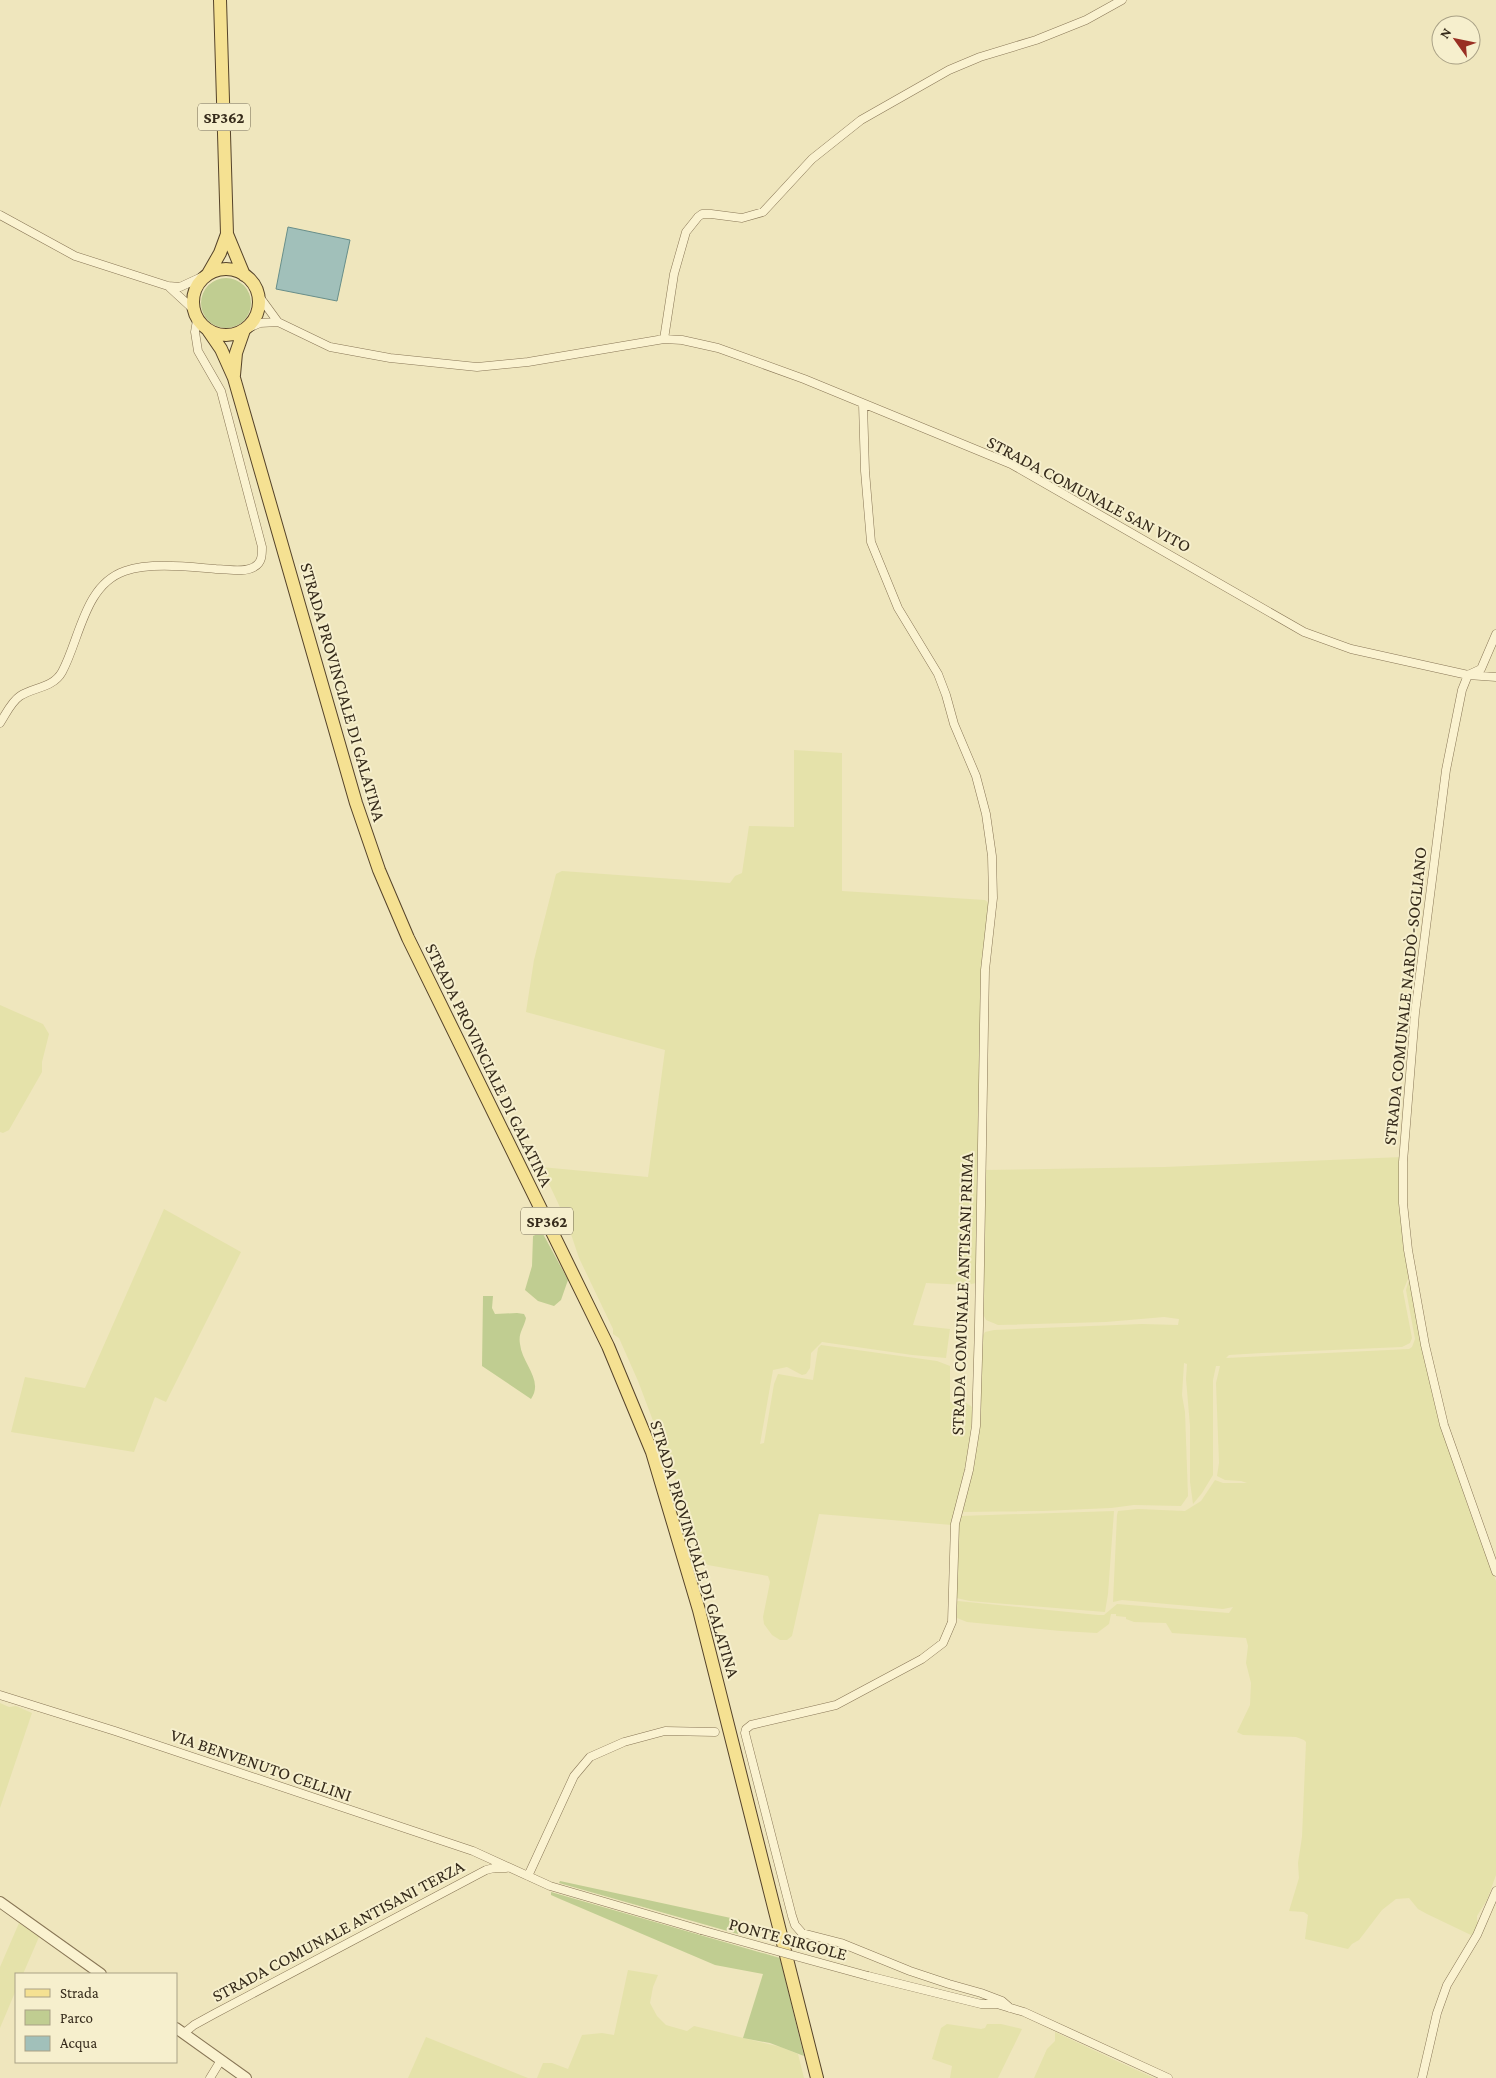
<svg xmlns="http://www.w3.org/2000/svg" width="1496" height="2078" viewBox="0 0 1496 2078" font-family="'Crimson Pro',serif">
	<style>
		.farmland { fill: #e5e2aa }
		.green { fill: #c0cd91 }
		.water { fill: #a1c0ba; stroke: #688e89 }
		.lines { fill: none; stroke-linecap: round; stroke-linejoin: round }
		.minor-casing { stroke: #887656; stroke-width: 9 }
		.tertiary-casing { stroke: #887656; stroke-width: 12 }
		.primary-casing { stroke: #55432a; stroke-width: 14 }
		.minor { stroke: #faf2d0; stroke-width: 8 }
		.tertiary { stroke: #faf2d0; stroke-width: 10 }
		.primary { stroke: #f5e192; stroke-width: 12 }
		.minor-bridge-casing { stroke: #887656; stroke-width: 9; stroke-linecap: butt }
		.minor-bridge { stroke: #faf2d0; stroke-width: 8 }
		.labels { text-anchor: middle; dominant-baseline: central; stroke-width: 4; stroke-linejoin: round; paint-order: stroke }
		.shield { fill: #f6efcd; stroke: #706650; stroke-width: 1 }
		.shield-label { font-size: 16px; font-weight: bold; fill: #362b1b }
		.street-label { font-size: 18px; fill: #362b1b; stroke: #f6efcd }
	</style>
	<rect width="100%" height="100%" fill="#efe6bd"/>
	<path class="farmland" d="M794,750L842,753V891L985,900L989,903L979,1099L976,1283L967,1285L926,1283L913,1325L950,1329L946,1358L912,1355L822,1342L811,1353L810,1368L806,1374L802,1375L787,1367L773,1370L760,1444L764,1443L774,1384L778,1374L813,1380L818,1348L821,1345L937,1361L950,1366V1402L963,1401L971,1406L973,1409L968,1454L952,1525L819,1514L792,1636L787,1640H780L772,1635L764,1624L763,1617L770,1582L768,1576L708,1565L699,1558L678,1487L638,1381L619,1338L613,1334V1329L579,1258L567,1222L541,1167L648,1177L665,1050L526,1012L534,960L556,874L562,871L730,883L735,876L742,873L749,826L794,827Z
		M0,1005L43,1024L49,1034L42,1062V1072L9,1130L3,1133L0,1132Z
		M1402,1157L1410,1274L1403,1291L1412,1338L1410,1343L1402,1347L1262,1353L1229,1355L1226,1358L1409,1349L1412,1347L1415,1339L1406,1290L1410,1277L1433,1397L1468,1507L1496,1581V1875L1487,1900L1477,1916V1921L1479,1922L1473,1936L1427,1914L1418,1909L1409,1898L1396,1899L1382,1910L1359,1940L1352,1944L1348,1949L1305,1939L1308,1915L1304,1912L1289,1911L1299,1878L1298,1863L1302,1837L1306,1742L1304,1740L1296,1737L1243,1735L1237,1732L1250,1705L1251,1683L1246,1663L1248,1646L1246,1638L1172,1633L1166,1623L1134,1622L1126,1619V1617L1116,1616V1614H1111L1109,1624L1097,1633L1061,1631L967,1622L957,1618L956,1602L958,1601L1098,1615H1104L1117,1604L1229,1613L1233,1607L1223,1609L1122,1600L1113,1602L1117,1515L1118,1511L1138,1509L1185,1511L1201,1501L1215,1480L1223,1483H1247L1241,1481L1225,1480L1217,1476L1219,1463L1216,1383L1220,1366H1216L1213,1380V1475L1202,1493L1193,1504L1190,1482V1426L1186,1379L1187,1364L1184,1363L1182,1395L1185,1412L1188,1496L1181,1506L1134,1505L1111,1508L1043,1511L961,1512L978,1413L982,1337L985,1332L994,1330L1142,1324L1178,1325L1179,1319L1164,1317L1106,1322L998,1325L986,1320L982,1312L983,1170L1164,1167Z
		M164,1209L241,1252L166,1402L155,1397L134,1452L11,1432L25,1377L85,1388Z
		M1114,1511L1108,1594L1105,1612L970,1601L956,1598L958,1525L960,1516Z
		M0,1703L9,1707L16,1706L32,1713L0,1808Z
		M19,1923L39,1937L23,1974H16V1990L0,2028V1967Z
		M628,1970L658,1975L653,1987L650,2003L657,2016L666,2025L687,2031L694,2026L781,2047L798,2054L804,2078H537L543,2063H552L568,2069L582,2035L602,2033L614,2035Z
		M947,2024L981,2029L985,2028L987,2024H1001L1022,2029L998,2078H950L952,2066L932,2059L941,2028Z
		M1055,2032L1119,2062L1154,2078H1034L1047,2049L1055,2041Z
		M426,2037L528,2078H408Z"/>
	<path class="green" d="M201 303a25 25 0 1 1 50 0a25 25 0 1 1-50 0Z
		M542,1232L568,1280L561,1300L554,1306L538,1301L525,1290L532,1266L533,1236Z
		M483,1296H493L492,1308L495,1314L517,1313L524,1314L526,1318C524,1328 518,1333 520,1344C522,1364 544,1380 531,1399L482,1366Z
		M560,1881L740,1920L738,1934L559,1883Z
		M551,1892L780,1958L804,2056L770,2043L743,2038L763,1974L715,1965L560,1899L551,1895Z"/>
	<path class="water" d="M288,227L350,240L337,301L276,289Z"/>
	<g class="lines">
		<g class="minor-casing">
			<path id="minor" d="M0,215L75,256L168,286L180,287L208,274
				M168,286L193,309
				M259,296L278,322L330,347L390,358L477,367L528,362L664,339L682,340L718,348L804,379L1011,464L1304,632L1351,649L1468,675L1496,677
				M244,330L260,323L278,322
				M664,339L674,274L686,232L698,217L702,214H711L742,218L763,212L812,159L861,120L949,70L980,57L1036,40L1086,20L1122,0
				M863,404L865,471L871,542L898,608L938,674L946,695L954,724L976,776L986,814L992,856L993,898L985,970L984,1025L979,1326L976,1426L969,1470L955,1524L952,1622L943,1643L922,1659L836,1705L751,1725L746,1729L745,1733L792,1916L795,1925L802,1933L841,1943L910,1971L949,1984L981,1993L1002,2001L1010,2008
				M1496,634L1481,669L1468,675L1462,690L1446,770L1415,1013L1403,1162V1203L1408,1250L1425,1345L1444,1425L1496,1572
				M0,723C6,714 11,702 20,696C34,687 53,688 62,672C80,639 84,585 125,571C151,562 190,567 216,569C228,569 244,573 254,567C262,563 262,555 262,547L221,391L198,351L195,332L197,320
				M0,1695L115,1731L473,1851L550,1886L701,1930
				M528,1876L574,1776L590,1757L624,1742L665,1731L715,1732
				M868,1976L981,2004H997L1024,2012L1168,2078
				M184,2033L194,2025L214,2014L486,1870L494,1868H506
				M210,2078L221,2060
				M1422,2078L1437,2013L1447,1985L1477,1935L1496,1891"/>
		</g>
		<g class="tertiary-casing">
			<path id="tertiary" d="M0,1902L101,1974
				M176,2028L246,2078"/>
		</g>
		<g class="primary-casing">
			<path id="primary" d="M220,0L227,234L244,275
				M193 302a33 33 0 1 1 66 0a33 33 0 1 1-66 0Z
				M208,274L220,253L227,234
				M208,330L221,349L234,378L356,803L379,870L408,938L608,1346L652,1452L699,1610L817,2078
				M234,375L236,353L244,330"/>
		</g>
		<use href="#minor" class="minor"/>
		<use href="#tertiary" class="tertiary"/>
		<use href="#primary" class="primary"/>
		<g class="minor-bridge-casing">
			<path id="minor-bridge" d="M701,1930L868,1976"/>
		</g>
		<use href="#minor-bridge" class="minor-bridge"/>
	</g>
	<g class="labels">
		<g class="shield">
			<rect x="198" y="103.5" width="52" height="27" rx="4"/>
			<rect x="521" y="1207.5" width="52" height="27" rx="4"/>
		</g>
		<g class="shield-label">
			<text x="224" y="117">SP362</text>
			<text x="547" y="1221">SP362</text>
		</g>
		<g class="street-label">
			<text transform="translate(1089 494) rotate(28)">STRADA COMUNALE SAN VITO</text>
			<text transform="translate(343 692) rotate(74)">STRADA PROVINCIALE DI GALATINA</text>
			<text transform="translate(1405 996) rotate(-84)">STRADA COMUNALE NARDÒ-SOGLIANO</text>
			<text transform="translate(489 1065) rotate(64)">STRADA PROVINCIALE DI GALATINA</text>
			<text transform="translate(962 1294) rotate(-88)">STRADA COMUNALE ANTISANI PRIMA</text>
			<text transform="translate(695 1549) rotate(73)">STRADA PROVINCIALE DI GALATINA</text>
			<text transform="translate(261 1765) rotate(19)">VIA BENVENUTO CELLINI</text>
			<text transform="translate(338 1931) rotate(-28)">STRADA COMUNALE ANTISANI TERZA</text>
			<text transform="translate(788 1939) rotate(15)">PONTE SIRGOLE</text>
		</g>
	</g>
	<rect x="15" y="1973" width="162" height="90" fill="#f6efcd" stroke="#a9a186"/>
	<rect x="25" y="1989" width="25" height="8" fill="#f5e192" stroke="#a9a186"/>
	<text x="60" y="1998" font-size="15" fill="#362b1b">Strada</text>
	<rect x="25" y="2010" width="25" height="15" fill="#c0cd91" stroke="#a9a186"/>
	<text x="60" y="2023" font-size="15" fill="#362b1b">Parco</text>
	<rect x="25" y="2036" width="25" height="15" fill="#a1c0ba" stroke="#a9a186"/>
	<text x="60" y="2048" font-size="15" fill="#362b1b">Acqua</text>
	<g transform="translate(1456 40) rotate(303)"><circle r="24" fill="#f6efcd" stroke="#a9a186"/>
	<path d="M0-4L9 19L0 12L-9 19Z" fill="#992f23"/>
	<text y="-8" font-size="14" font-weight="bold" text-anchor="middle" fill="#362b1b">N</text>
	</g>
</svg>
